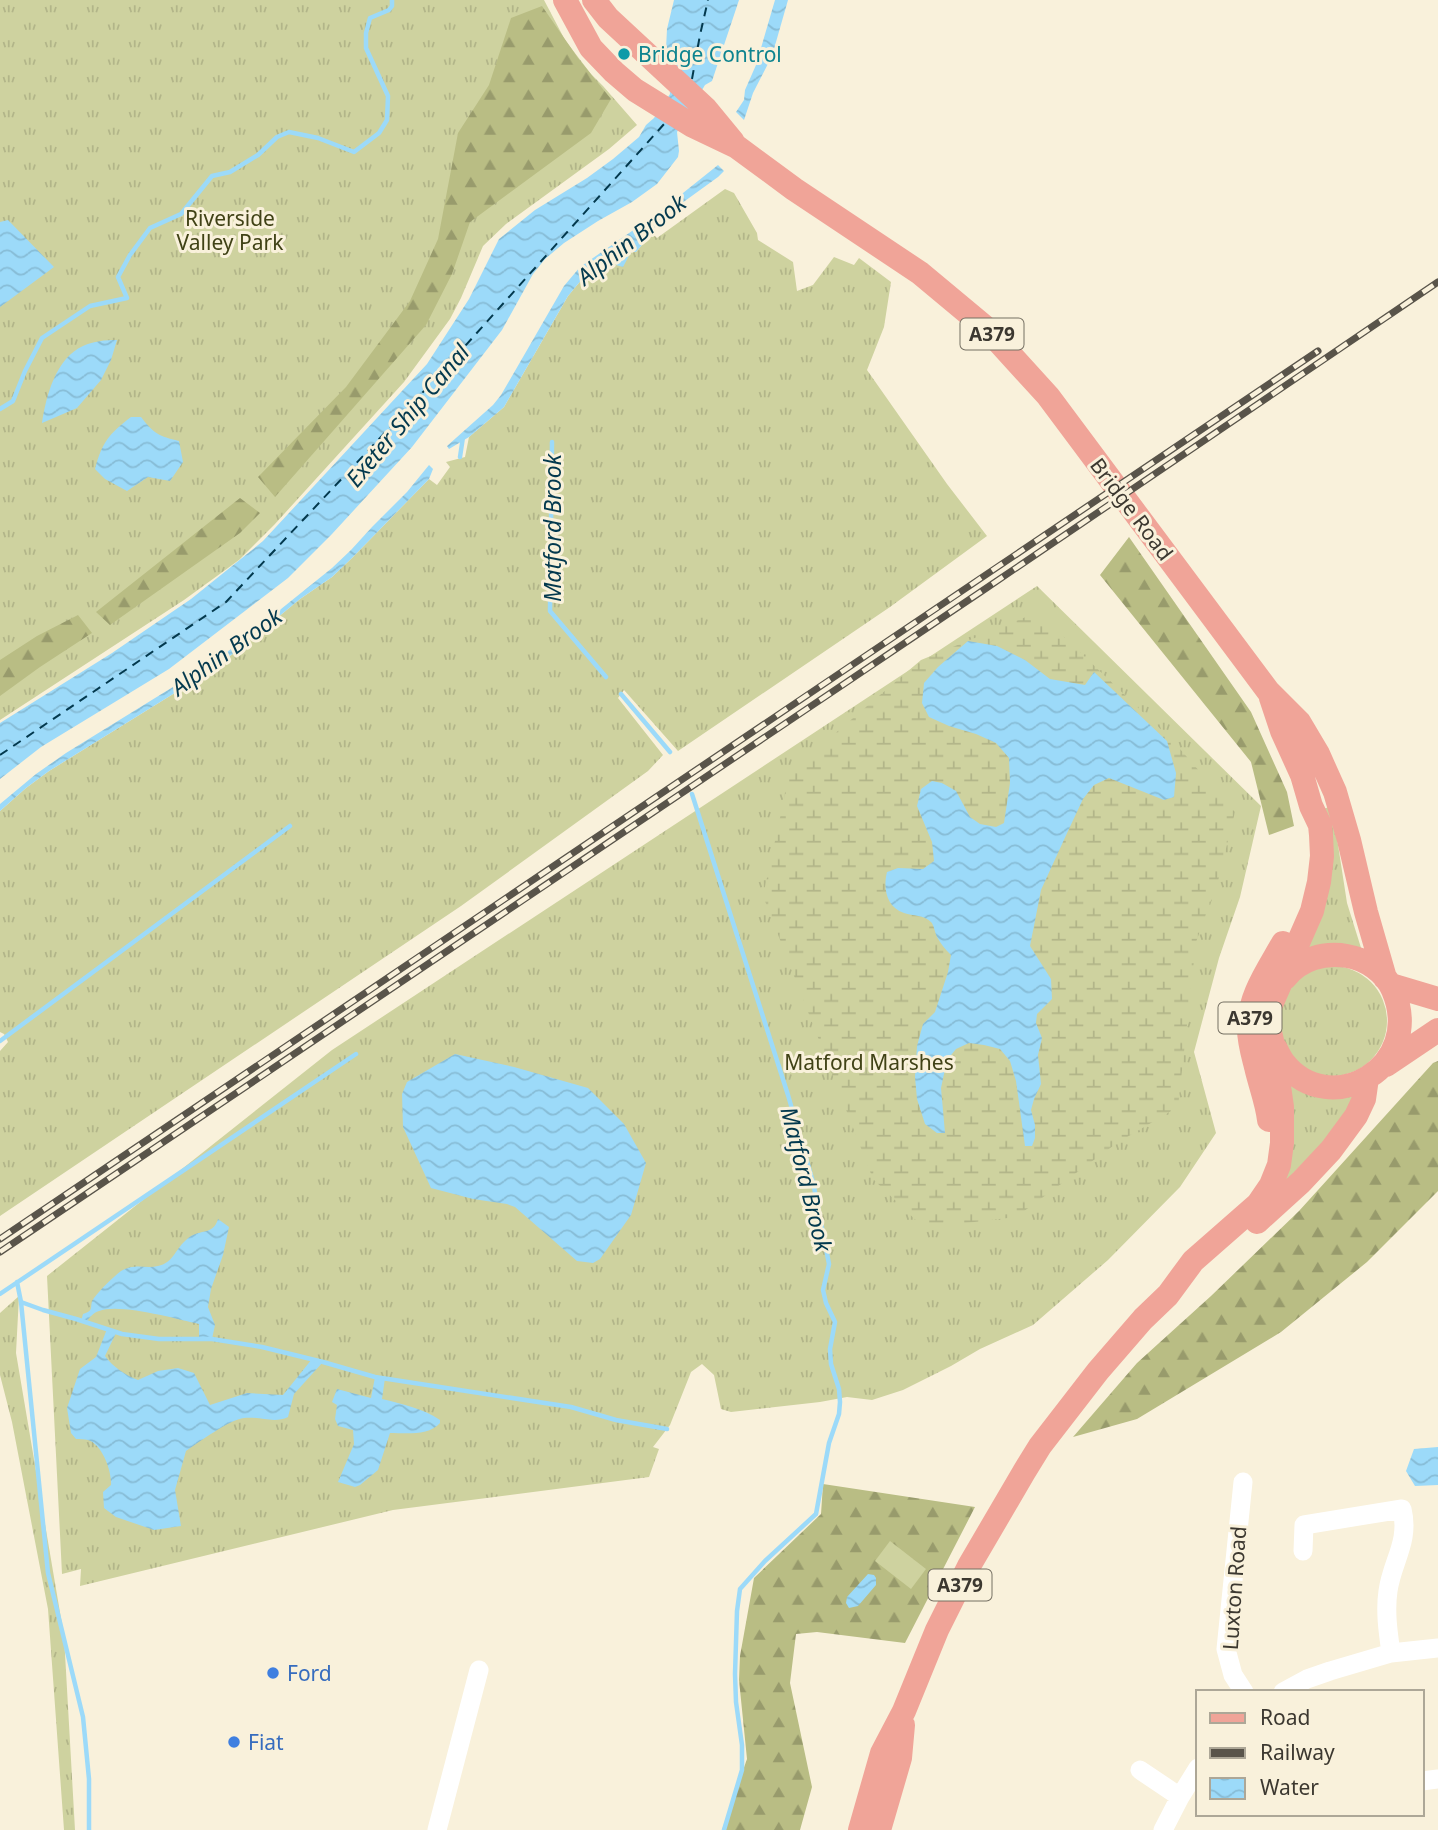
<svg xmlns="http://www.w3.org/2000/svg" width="1438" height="1830" viewBox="0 0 1438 1830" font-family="'Noto Sans',sans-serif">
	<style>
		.grass { fill: url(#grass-tufts) }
		.forest { fill: url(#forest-firs) }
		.wetland { fill: url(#wetland-marsh) }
		.pitch { fill: #ced29f }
		.water { fill: url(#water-waves) }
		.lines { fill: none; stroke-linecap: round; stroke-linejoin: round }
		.stream { stroke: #9cdaf9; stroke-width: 4.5 }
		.ferry { stroke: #03394e; stroke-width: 2; stroke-dasharray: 9 7; stroke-linecap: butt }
		.minor { stroke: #fff; stroke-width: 19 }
		.major { stroke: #f0a498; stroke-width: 24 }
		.rail-casing { stroke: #59544a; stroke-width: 7 }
		.rail { stroke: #f9f1db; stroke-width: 4.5; stroke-dasharray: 13; stroke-linecap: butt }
		.culture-dot { fill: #0f9aa8; stroke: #f9f1db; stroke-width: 2.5 }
		.shop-dot { fill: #3f7fe0; stroke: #f9f1db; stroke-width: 2.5 }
		.labels { text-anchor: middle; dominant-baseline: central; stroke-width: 6; stroke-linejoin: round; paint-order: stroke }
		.shield { fill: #f9f1db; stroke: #757063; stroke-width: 2 }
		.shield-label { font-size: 19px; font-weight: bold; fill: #3c3830 }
		.culture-label { font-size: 21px; fill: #0d838f; stroke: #f9f1db; text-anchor: start }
		.park-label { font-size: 21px; fill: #404216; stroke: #f9f1db }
		.street-label { font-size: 21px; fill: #3c3830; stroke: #f9f1db }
		.shop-label { font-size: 21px; fill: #366cbe; stroke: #f9f1db; text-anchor: start }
		.water-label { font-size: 23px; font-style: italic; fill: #03394e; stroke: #f9f1db }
	</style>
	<defs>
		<pattern id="grass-tufts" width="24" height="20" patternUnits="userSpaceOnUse" patternTransform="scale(1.75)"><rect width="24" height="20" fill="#ced29f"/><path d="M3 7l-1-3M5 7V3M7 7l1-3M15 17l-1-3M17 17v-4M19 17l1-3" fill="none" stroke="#b2b589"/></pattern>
		<pattern id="forest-firs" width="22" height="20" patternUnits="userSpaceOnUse" patternTransform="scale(1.75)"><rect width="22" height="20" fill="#b9bd84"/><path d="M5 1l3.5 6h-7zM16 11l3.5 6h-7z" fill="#989b6c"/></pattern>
		<pattern id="wetland-marsh" width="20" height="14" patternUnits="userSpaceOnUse" patternTransform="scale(1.75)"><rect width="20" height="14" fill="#ced29f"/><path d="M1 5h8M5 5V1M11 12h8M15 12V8" fill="none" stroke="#b2b589"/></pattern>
		<pattern id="water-waves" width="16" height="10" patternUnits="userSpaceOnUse" patternTransform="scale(1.75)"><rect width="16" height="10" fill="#9cdaf9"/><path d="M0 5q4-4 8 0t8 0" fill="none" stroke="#87bcd6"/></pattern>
	</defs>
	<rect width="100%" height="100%" fill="#f9f1db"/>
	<path class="grass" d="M0,0H544L565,40L591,74L603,86L637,125L609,149L506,224L483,246L461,298L450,319L404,382L275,524L239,560L184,600L0,720Z
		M725,189L734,193L757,233L758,240L793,262L797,291L813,285L834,257L854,265L859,258L891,282L884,327L867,370L947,484L987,536L890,607L678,751L624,690L618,698L663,755L648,771L461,906L0,1216V1051L8,1042L4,1034L0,1032V811L26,788L49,771L194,681L237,651L300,599L332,577L353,557L429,479L437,485L450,467L446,462L465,457L469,437L504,407L568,296L583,278L626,247L631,252H636L652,233L657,238Z
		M1037,586L1261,806L1240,897L1219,958L1194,1052L1216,1133L1180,1187L1108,1260L1033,1325L980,1349L951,1366L903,1390L872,1400L847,1397L820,1402L731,1412L721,1409L714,1375L702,1364L691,1372L670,1425L653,1447L659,1449L649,1477L393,1510L80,1586L81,1569L62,1574L47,1276L332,1050Z
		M1332,806L1347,903L1362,951L1308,947L1323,809Z
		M1277 1021a55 55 0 1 1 110 0a55 55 0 1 1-110 0Z
		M1283,1082L1352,1097L1353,1101L1335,1130L1283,1184Z
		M19,1296L16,1353L64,1636L75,1830H64L48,1609L12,1422L0,1375V1313Z"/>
	<path class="forest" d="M542,6L578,58L611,99L591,133L470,222L452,274L426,325L275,497L258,477L346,387L410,301L438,239L458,133L489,85L511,18Z
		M240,498L260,513L240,533L110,625L96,612Z
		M1129,537L1251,712L1287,792L1294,826L1269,835L1251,762L1100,575Z
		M78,615L92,633L40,667L0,696V660L37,636Z
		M1438,1061V1191L1367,1262L1281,1332L1137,1419L1073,1437L1137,1363L1211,1296L1299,1211L1433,1063Z
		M823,1484L975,1507L905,1643L817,1632L796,1634L790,1683L812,1787L800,1830H722L747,1759L739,1680L740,1656L754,1578L821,1514Z"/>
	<path class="wetland" d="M1038,612L1173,741L1235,812L1218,881L1196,942L1178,1107L1117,1143L1016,1217L924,1228L873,1179L763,896L790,772L921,660Z"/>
	<path class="pitch" d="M890,1541L926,1569L911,1589L875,1561Z"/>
	<path class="water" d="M674,0H739L712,81L705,85L677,132L679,151L678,157L657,184L632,202L598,221L564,243L545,259L533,274L502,330L412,447L332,534L288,578L169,669L41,747L0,779V723L112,653L191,599L263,541L427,364L469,299L499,239L535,210L587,178L613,159L639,137L646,125L654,118L670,94L666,49L667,29Z
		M775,0H788L772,56L753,93L744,120L736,112L744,100L745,90L756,65Z
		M718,165L724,171L718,177L660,219L652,233L636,252H631L623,267L616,265L624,248L583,278L568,296L504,407L469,437L449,449L447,446L493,405L501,395L564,286L580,267L658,213Z
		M8,220L54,267L0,307V222Z
		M117,340L111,360L101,380L77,408L42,423C46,396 56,358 83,346C94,341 105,340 117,340Z
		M131,417H141C154,434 159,436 179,441L183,462L170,481L148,477L127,491L105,479L95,469C102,442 109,434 131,417Z
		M429,465L433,469L429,479L353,557L332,577L300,599L237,651L194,681L49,771L26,788L0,811V804L36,774L66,753L215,661L235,646L332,568L351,550L372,527L407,492Z
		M968,641L997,646L1025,660L1050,679L1085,685L1094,672L1167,741L1176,773L1174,797L1164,800L1109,778L1094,785L1083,799L1068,831L1041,890L1030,946L1051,979L1052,999L1037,1014L1036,1023L1042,1038L1038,1055L1041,1084L1034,1099L1031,1110L1035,1125V1138L1032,1146H1025L1016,1081L1010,1061L1000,1049L984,1045L969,1043L956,1049L947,1060L941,1088L945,1133H937L925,1124L917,1099L915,1077L917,1046L923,1024L935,1012L948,972L951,955C945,949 941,944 937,937C935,933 934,925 931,922C924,915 913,916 904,913C886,907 883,888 887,872L898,868L923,869L934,861L932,842L917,806L921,789L932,781L942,783L956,791L970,817L980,824L996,827L1004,823L1010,783L1009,758L996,743L976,734L949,726L929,717L922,703L924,683L938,667Z
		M455,1054L514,1067L588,1088L624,1124L646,1163L631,1215L600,1259L593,1263L577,1261L515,1207L507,1204L473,1199L431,1188L403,1127L402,1094L407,1082Z
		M218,1219L229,1227L223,1255L211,1289L208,1307L215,1325L212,1339L199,1338V1324C176,1319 120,1303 99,1311C93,1313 90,1317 86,1322L81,1321L83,1314C96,1310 88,1306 94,1298C101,1289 112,1278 121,1271C135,1263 146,1269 158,1266C173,1263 175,1250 185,1241C198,1227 213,1237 218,1219Z
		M107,1329L116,1333L105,1356C113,1367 125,1375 138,1380L158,1371L178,1368L194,1373L210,1405L247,1393L283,1395L312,1359L323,1362L294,1394L288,1417C274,1424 259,1416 244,1418C230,1419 198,1443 186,1451L175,1490L181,1526L154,1530L116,1517L104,1508L103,1492L111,1485C112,1471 102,1444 88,1440C84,1439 80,1439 76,1439L71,1433L67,1408L80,1369L96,1357Z
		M375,1377L385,1378L382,1399C402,1404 422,1408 440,1420V1423C429,1436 406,1433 390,1433L378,1470L360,1485L355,1487L338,1482L354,1444L353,1430L338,1426L335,1419L337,1405L332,1402L337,1389L371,1398Z
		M1438,1447V1485L1415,1486L1406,1471L1414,1449Z
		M868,1574L874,1575L876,1578V1585L858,1606L849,1608L846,1603L847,1597Z"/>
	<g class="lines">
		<path class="stream" d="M0,409L13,401L25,371L42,338L90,306L127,298L118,277L130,255L150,228L181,214L212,176L230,172L258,155L277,137L289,132L318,138L354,152L379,133L387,120L388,96L366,48V33L370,18L389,10L392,6V0
			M552,442L550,611L606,677
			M460,457L463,437
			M621,694L670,752
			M692,794L788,1095L813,1182L829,1264L823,1290L826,1303L835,1322L830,1349L831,1364L839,1389L840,1402L839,1414L829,1443L816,1514L765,1561L740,1589L737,1611L735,1674L736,1702L742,1745V1770L724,1830
			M0,1041L290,826
			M17,1282L21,1302L43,1310L76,1319L122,1334L159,1339H212L262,1347L323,1362L375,1377L571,1407L616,1420L667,1429
			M0,1294L356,1054
			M21,1302L48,1573L83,1717L89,1779V1830"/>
		<path class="ferry" d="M692,79L700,35L708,0
			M0,755L226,602L440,374L665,123"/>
		<path class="minor" d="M1243,1482L1226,1649L1233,1675L1244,1692
			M1303,1551L1304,1525L1402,1509C1410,1542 1392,1561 1388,1591C1385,1611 1388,1632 1391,1653
			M1283,1692L1307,1679L1330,1671L1391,1653L1438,1648
			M1140,1770L1180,1797
			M1422,1781L1438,1779
			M437,1830L479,1670
			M1163,1830L1180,1797L1198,1768"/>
		<path class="major" d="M565,0L591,48L614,72L635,90L693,126L737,147L794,189L920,273L986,328L1048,396L1268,691L1299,722L1318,754L1335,792L1349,840L1366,912L1385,978
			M594,0L608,18L705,108L733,142
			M1391,985L1438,999
			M1276,1049C1278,1053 1281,1059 1284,1063C1330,1121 1426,1067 1393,990C1385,972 1366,959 1347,956C1324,952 1300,959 1285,978
			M1386,1065L1438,1030
			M1269,1120C1267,1102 1260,1085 1256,1067C1253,1055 1249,1042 1249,1029C1248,997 1268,970 1283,943
			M1257,1222L1301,1182L1331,1150L1356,1116L1364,1099L1367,1078
			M860,1830L882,1753L904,1711L937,1630L969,1566L1024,1472L1040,1446L1098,1371L1143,1319L1168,1295L1193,1261L1258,1204L1271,1185L1279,1165L1282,1143V1107L1273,1045L1269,1028L1270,1007L1312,911L1319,882L1322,856L1321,835L1320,825L1311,806L1302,775L1282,731L1271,698
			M879,1830L900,1758L903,1725"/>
		<g class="rail-casing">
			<path id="rail" d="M0,1239L1318,351
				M0,1252L985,589L1438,282"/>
		</g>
		<use href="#rail" class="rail"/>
	</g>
	<circle class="culture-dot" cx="624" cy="54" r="7"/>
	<g class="shop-dot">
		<circle cx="273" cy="1673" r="7"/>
		<circle cx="234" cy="1742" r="7"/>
	</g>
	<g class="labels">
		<g class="shield">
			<rect x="960.5" y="318.5" width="63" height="31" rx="5"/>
			<rect x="1218.5" y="1002.5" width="63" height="31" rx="5"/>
			<rect x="928.5" y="1569.5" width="63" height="31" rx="5"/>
		</g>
		<g class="shield-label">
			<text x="992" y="334">A379</text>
			<text x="1250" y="1018">A379</text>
			<text x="960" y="1585">A379</text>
		</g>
		<g class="culture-label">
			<text x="638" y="54">Bridge Control</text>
		</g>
		<g class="park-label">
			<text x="230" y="218">Riverside<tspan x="230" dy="24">Valley Park</tspan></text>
			<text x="869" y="1062">Matford Marshes</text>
		</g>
		<g class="street-label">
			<text transform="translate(1132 509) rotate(53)">Bridge Road</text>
			<text transform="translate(1234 1588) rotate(-86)">Luxton Road</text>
		</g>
		<g class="shop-label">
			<text x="287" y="1673">Ford</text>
			<text x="248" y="1742">Fiat</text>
		</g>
		<g class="water-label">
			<text transform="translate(631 239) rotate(-38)">Alphin Brook</text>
			<text transform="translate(407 415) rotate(-50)">Exeter Ship Canal</text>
			<text transform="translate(552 528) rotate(-90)">Matford Brook</text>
			<text transform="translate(226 651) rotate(-36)">Alphin Brook</text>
			<text transform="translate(807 1179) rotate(76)">Matford Brook</text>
		</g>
	</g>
	<rect x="1196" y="1690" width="228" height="126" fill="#f9f1db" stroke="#ada797" stroke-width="2"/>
	<rect x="1210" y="1713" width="35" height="10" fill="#f0a498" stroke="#ada797" stroke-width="2"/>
	<text x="1260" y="1725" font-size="21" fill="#3c3830">Road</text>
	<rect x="1210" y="1748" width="35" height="10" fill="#59544a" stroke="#ada797" stroke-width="2"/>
	<text x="1260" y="1760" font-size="21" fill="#3c3830">Railway</text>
	<rect x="1210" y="1778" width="35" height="21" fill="url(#water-waves)" stroke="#ada797" stroke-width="2"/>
	<text x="1260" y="1795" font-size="21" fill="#3c3830">Water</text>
</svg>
